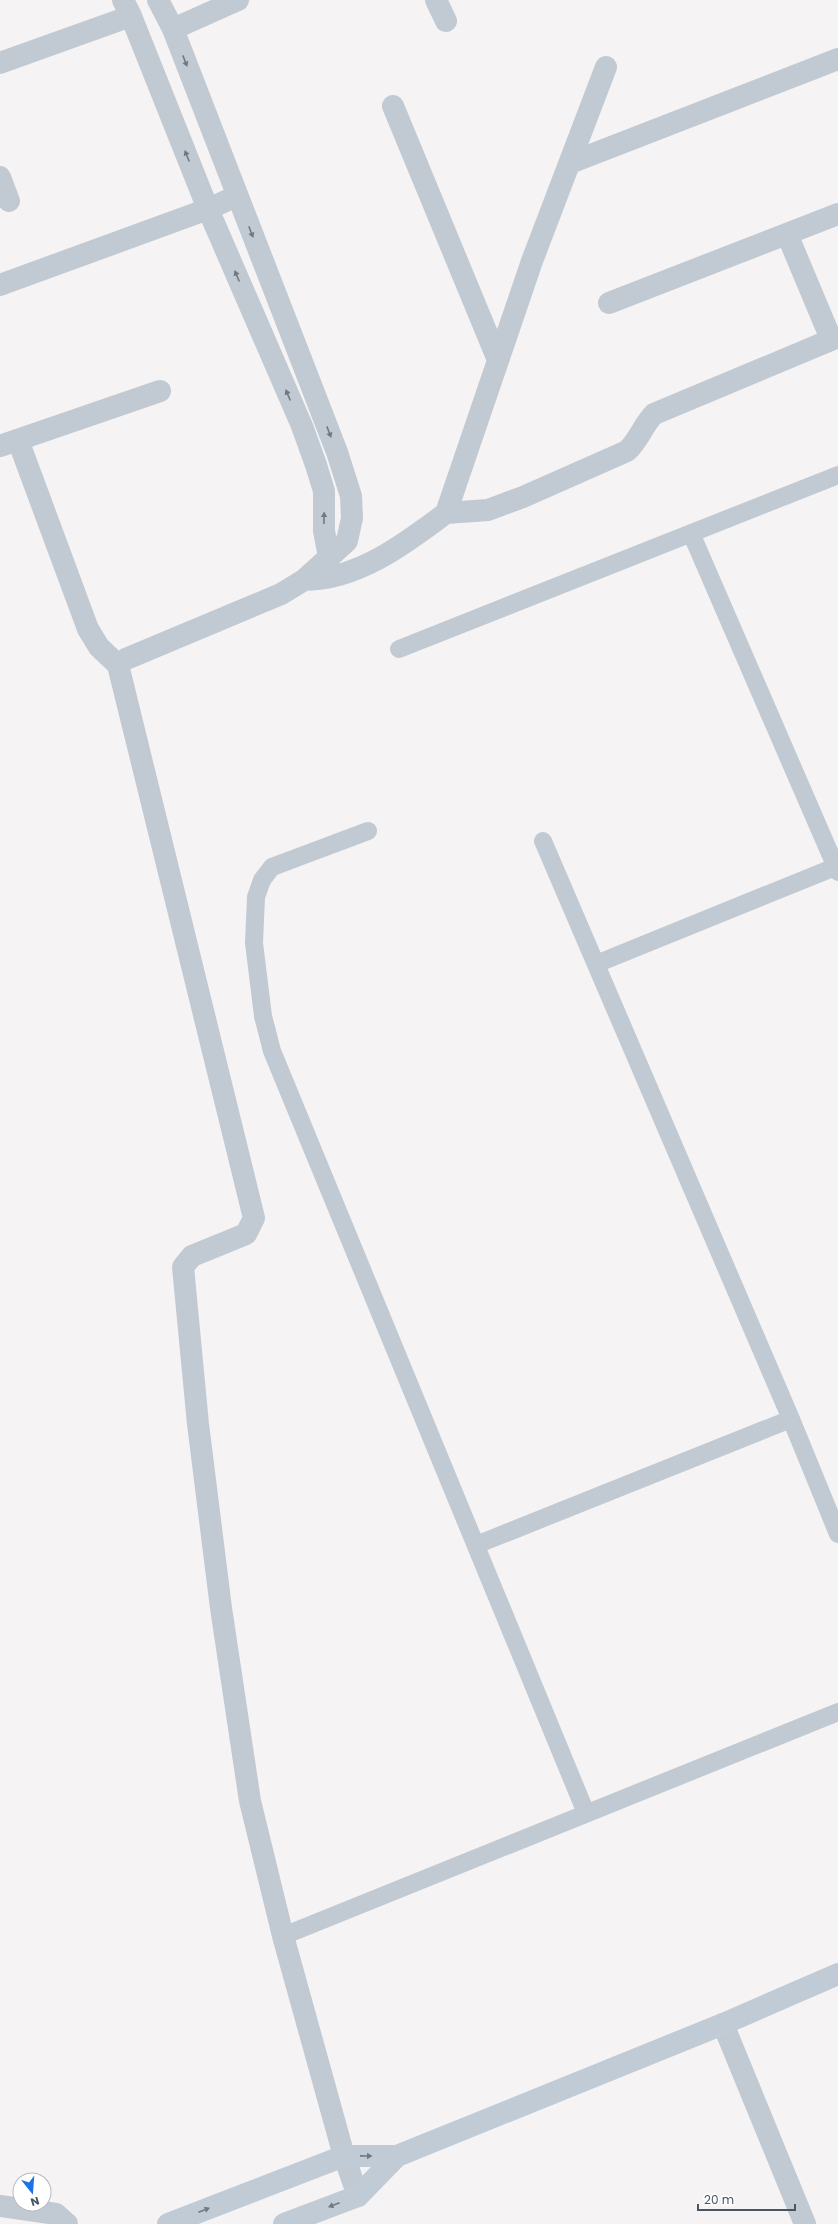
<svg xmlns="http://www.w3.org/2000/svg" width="838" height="2224" viewBox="0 0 838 2224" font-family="Poppins,sans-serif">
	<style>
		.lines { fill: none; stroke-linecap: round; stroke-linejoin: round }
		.lane { stroke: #c1cad2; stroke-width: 18 }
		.street { stroke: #c1cad2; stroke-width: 22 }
		.secondary { stroke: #c1cbd6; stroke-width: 22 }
		.oneway { fill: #6e7983 }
		.oneway2 { fill: #6e7984 }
	</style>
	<rect width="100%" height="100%" fill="#f5f3f3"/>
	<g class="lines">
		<path class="lane" d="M691,533L838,872
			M399,649L838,475
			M368,831L272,867L262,880L256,897L254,943L263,1016L272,1051L586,1813
			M543,841L791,1419L838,1534
			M596,964L835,867
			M476,1545L791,1419
			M283,1936L838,1712"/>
		<path class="street" d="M123,0L131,16L208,209L302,426L316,465L324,491V531L329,557
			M158,0L173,29L337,452L351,496L352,518L347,541L304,580L281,594L126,659L118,665L254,1218L246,1234L192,1256L183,1267L198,1424L221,1608L250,1801L283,1936L344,2156L358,2196
			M436,0L446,21
			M173,29L238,0
			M0,63L131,16
			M393,106L498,360
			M570,163L838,59
			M0,177L9,201
			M787,234L831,339
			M0,285L208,209L237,196
			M609,303L838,214
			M18,440L88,629L99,647L118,665
			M0,446L160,391
			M446,513L488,510L523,497L627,451C639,440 643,425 654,414L838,337
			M304,580C357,580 405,544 446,513L532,261L606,67
			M723,2024L805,2224
			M0,2206L56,2214L67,2224"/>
		<path class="secondary" d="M168,2224L344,2156H397L723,2024L838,1974
			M284,2224L358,2196L397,2156"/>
	</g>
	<defs><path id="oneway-solid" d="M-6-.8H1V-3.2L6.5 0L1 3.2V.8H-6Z"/></defs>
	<g class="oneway">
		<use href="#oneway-solid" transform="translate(185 61) rotate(69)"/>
		<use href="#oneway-solid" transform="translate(187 156) rotate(-112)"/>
		<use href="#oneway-solid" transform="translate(251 232) rotate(69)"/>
		<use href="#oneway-solid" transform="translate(237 276) rotate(-113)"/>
		<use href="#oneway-solid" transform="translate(288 395) rotate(-113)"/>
		<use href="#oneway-solid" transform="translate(329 432) rotate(69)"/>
		<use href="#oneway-solid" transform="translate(324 518) rotate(-89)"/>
	</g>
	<g class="oneway2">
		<use href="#oneway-solid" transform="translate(366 2156) rotate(1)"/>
		<use href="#oneway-solid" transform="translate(334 2205) rotate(159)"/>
		<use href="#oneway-solid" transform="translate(204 2210) rotate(-21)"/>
	</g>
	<g transform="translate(32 2192) rotate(163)"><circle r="19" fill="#ffffff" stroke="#b7bbc0"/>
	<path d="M0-3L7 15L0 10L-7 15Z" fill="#1a73e8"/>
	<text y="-6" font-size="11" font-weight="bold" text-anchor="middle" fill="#4a5661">N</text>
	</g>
	<path d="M698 2204v6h97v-6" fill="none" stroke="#4a5661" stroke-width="2"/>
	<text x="704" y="2204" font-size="12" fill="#4a5661" stroke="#ffffff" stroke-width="3" paint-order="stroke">20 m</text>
</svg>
